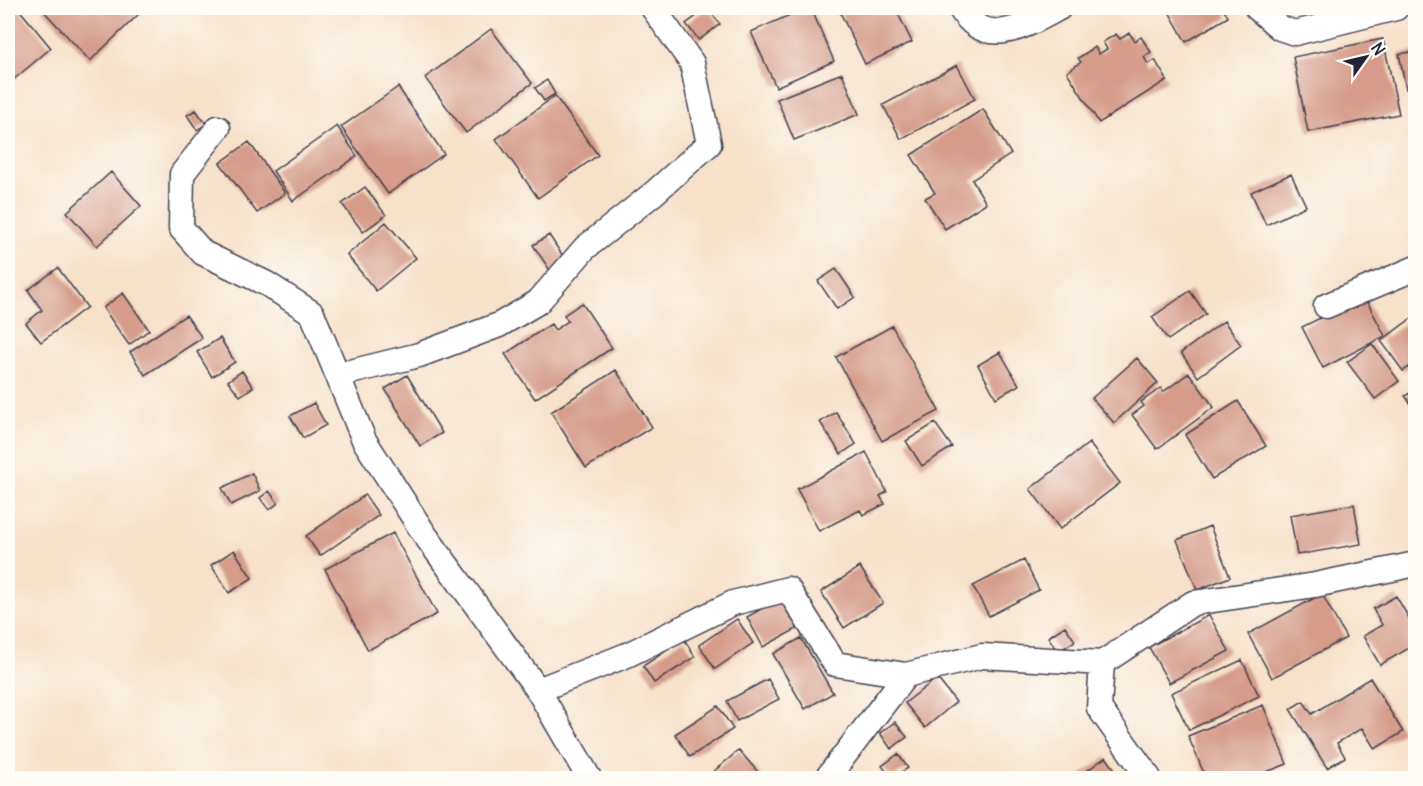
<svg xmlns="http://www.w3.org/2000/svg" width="1423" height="786" viewBox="0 0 1423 786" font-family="Delius,sans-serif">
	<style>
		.building { fill: #d69b89 }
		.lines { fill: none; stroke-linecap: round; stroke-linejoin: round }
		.minor-casing { stroke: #423f50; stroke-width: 27 }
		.minor { stroke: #fff; stroke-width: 24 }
	</style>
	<rect width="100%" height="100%" fill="#fdfcf7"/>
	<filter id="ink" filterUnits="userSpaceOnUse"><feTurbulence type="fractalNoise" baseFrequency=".0167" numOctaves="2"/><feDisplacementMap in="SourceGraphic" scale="12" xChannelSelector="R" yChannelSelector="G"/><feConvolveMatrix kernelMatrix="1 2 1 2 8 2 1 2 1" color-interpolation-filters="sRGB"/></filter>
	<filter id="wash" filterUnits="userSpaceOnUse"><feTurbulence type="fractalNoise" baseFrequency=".008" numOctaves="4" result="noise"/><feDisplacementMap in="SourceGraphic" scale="24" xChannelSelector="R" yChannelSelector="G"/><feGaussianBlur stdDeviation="1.35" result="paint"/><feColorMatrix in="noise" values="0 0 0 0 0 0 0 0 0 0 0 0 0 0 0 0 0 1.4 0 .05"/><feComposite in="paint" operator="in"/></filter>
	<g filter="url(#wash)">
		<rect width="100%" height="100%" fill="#f6e1c9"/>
		<g id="blocks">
			<path class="building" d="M18,8L51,48L12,81L8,76V16Z
				M41,8H135L140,13L90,61Z
				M707,8L720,24L699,40L686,24Z
				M806,8H811L834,61L776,87L751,32Z
				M838,8H895L912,42L865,64Z
				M1167,8H1223L1228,17L1186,42Z
				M491,29L532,83L466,133L425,78Z
				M1129,33L1135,41L1141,37L1151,52L1144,57L1148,64L1155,60L1167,80L1099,123L1067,72L1081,62L1078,58L1095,47L1099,54L1107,49L1103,42L1116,34L1120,39Z
				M1383,39L1399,114L1308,132L1293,57Z
				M1416,51V87L1406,89L1399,54Z
				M957,65L975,99L901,139L883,105Z
				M842,73L859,114L794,140L777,99Z
				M547,80L555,94L544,101L535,88Z
				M398,87L444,154L388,194L341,127Z
				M555,96L598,155L538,198L496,139Z
				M983,109L1011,154L972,180L986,203L945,229L925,198L935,193L911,155Z
				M196,110L206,124L197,130L187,115Z
				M337,126L357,156L293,201L273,171Z
				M249,142L285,193L257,213L220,163Z
				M111,172L141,206L97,246L67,212Z
				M1291,174L1306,206L1266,225L1251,192Z
				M365,187L386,215L363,232L342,204Z
				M386,222L416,258L376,291L347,255Z
				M549,235L566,261L551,272L533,245Z
				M58,268L87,307L41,342L26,323L42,310L28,290Z
				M836,269L855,297L837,309L818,281Z
				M1190,291L1206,314L1168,340L1152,317Z
				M123,293L149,330L129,345L103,308Z
				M1364,296L1385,336L1323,368L1302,327Z
				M582,303L612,348L535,399L505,354L551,324L555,330L568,321L564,315Z
				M186,315L202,338L145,375L130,352Z
				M1416,315V362L1403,371L1381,341Z
				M1224,321L1241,345L1198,377L1181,353Z
				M892,326L939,411L882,441L836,357Z
				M220,338L235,362L212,377L197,352Z
				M1372,344L1399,381L1375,399L1347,362Z
				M1000,352L1019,385L996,398L978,365Z
				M1137,358L1158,383L1114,423L1092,398Z
				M616,370L652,427L586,468L551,412Z
				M242,371L253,387L240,396L228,381Z
				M1189,373L1214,407L1157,449L1132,415L1144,406L1141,402L1161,388L1163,392Z
				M407,375L442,433L420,446L385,389Z
				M1416,389V411L1405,396Z
				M1238,401L1266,446L1212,479L1185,435Z
				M314,403L326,425L303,438L290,416Z
				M836,412L856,444L841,454L820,422Z
				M935,423L952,447L922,466L906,441Z
				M1089,443L1120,483L1060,529L1030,489Z
				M866,452L887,492L880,496L885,504L863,515L860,510L819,531L797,489Z
				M252,473L260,491L231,505L222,488Z
				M269,491L278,503L269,510L260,498Z
				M365,495L379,515L320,556L306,536Z
				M1354,504L1361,544L1297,555L1290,515Z
				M1210,526L1230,577L1197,590L1177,540Z
				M393,533L437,614L368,650L325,569Z
				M234,550L252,578L229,593L211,565Z
				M1024,560L1039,590L989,616L973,586Z
				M860,567L883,603L844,628L821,592Z
				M789,593L806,624L763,647L747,617Z
				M1322,594L1346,638L1272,678L1248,634Z
				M1396,596L1416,630V644L1380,665L1363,636L1382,625L1373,609Z
				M1209,615L1229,651L1169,683L1149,647Z
				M737,619L753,643L715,669L699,645Z
				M1065,626L1075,641L1058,652L1048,637Z
				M801,638L833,693L805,709L773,654Z
				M684,639L695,657L654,683L643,666Z
				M1242,660L1259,696L1189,730L1171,693Z
				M937,678L956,702L925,728L905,703Z
				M1370,678L1403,732L1375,749L1362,728L1337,743L1345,757L1327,768L1290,709L1303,701L1312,714Z
				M768,679L779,699L737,721L727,701Z
				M1263,705L1287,764L1251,778H1206L1188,736Z
				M718,706L733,729L690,757L675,734Z
				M895,722L907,737L891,749L880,733Z
				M739,750L763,778H718L713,772Z
				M898,754L908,768L892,778L882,766Z
				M1106,757L1121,778H1077Z"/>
		</g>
	</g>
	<g filter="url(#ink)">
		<use href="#blocks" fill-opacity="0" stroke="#423f50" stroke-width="1.5"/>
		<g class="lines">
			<g class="minor-casing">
				<path id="minor" d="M960,8C986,51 1027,25 1059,8
					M1257,8L1280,28L1295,33L1396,8
					M218,128L182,174L181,228L203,253L267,284L312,313L364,440L425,535L538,690L589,778
					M1326,306L1416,268
					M338,375L419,355L499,325L538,302L585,248L654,193L709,144L692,63L653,8
					M538,690L627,655L733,603L788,589L835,664L906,675
					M827,778L906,675L982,656L1102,663
					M1149,778L1099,708L1102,663L1193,603L1315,585L1416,564"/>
			</g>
			<use href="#minor" class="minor"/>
		</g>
	</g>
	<rect width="1423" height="786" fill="none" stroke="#fdfcf7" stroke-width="30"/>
	<g transform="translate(1366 57) rotate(56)" stroke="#fdfcf7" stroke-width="4.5" paint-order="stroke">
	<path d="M0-4.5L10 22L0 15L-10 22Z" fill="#22223b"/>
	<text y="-9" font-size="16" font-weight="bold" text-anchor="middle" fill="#22223b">N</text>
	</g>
</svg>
